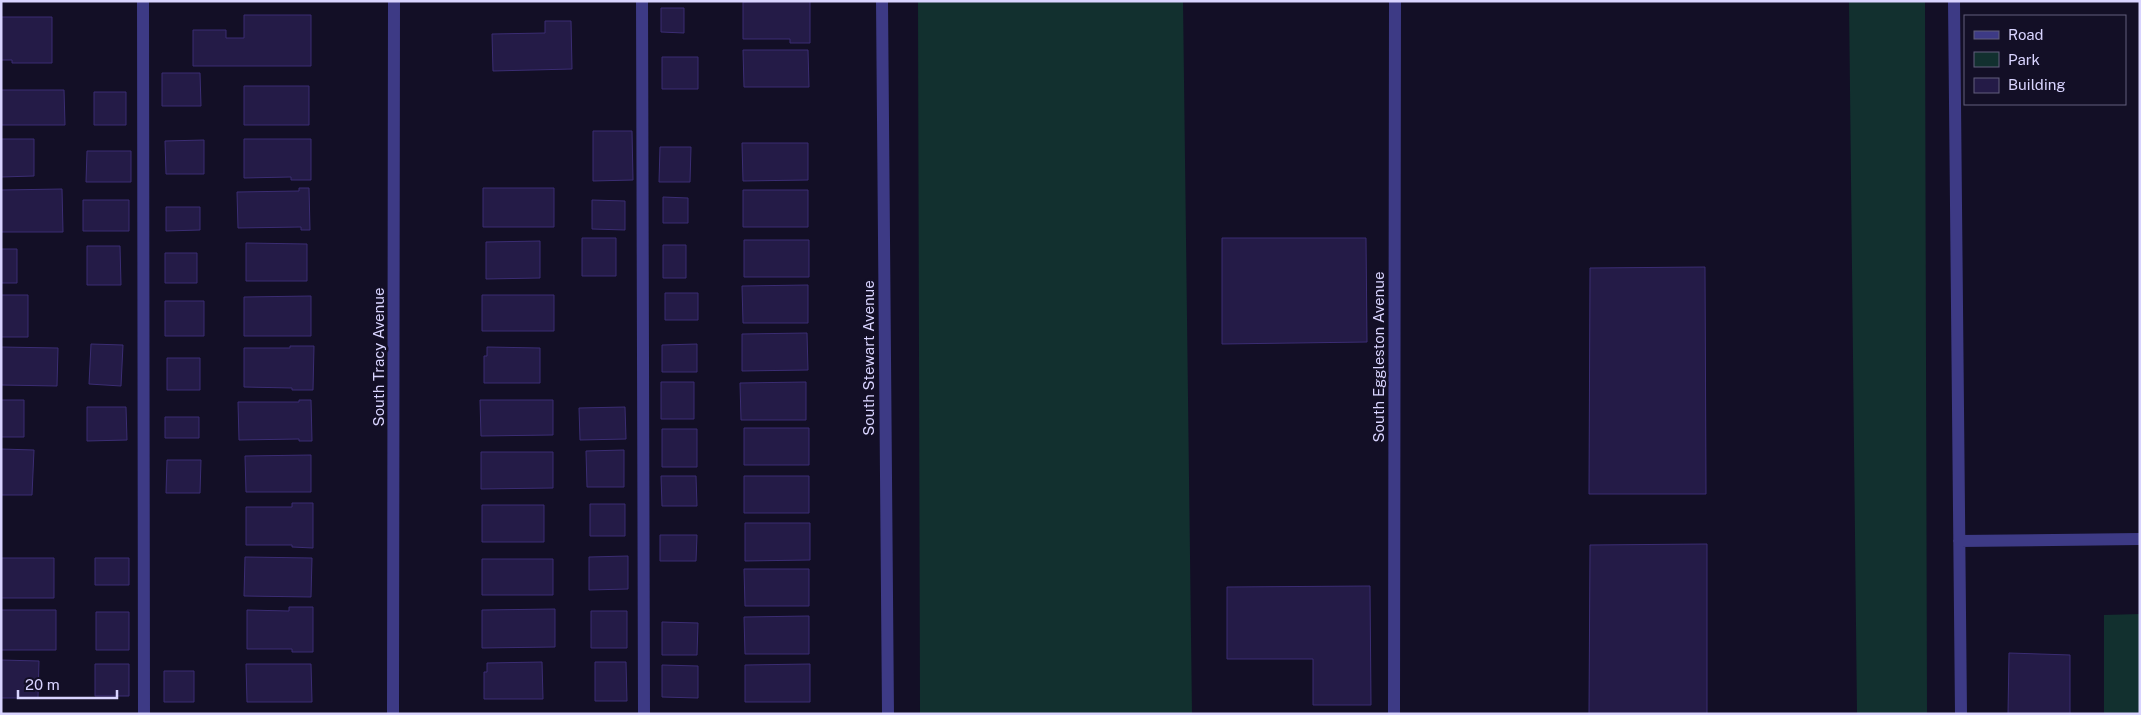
<svg xmlns="http://www.w3.org/2000/svg" width="2141" height="715" viewBox="0 0 2141 715" font-family="'Public Sans',sans-serif">
	<style>
		.green { fill: #12302f }
		.building { fill: #241b47; stroke: #3b2d73 }
		.lines { fill: none; stroke-linecap: round; stroke-linejoin: round }
		.minor { stroke: #3d3a85; stroke-width: 12 }
		.labels { text-anchor: middle; dominant-baseline: central; stroke-width: 5; stroke-linejoin: round; paint-order: stroke }
		.street-label { font-size: 15px; fill: #d9d4ff; stroke: #130f26 }
	</style>
	<rect width="100%" height="100%" fill="#130f26"/>
	<path class="green" d="M918,1H1183L1192,714H920Z
		M1849,1H1925L1927,714H1857Z
		M2140,614V714H2104V615Z"/>
	<path class="building" d="M788,1H810V43H790V39H743V2Z
		M661,8H684V33L661,32Z
		M244,15H311V66H193V30H226V38H244Z
		M1,17H52V63H12V60H1Z
		M545,21H571L572,69L493,71L492,34L545,33Z
		M743,50H808L809,87H744Z
		M662,57H698V89H662Z
		M162,73H200L201,106H162Z
		M244,86H309V125H244Z
		M1,90H64L65,125H1Z
		M94,92H126V125H94Z
		M593,131H632L633,180L593,181Z
		M1,139H34V176L1,177Z
		M244,139H311V180H291V177L244,178Z
		M204,140V174H166L165,141Z
		M742,143H808V180L743,181Z
		M660,147H691L690,182H659Z
		M87,151H131V182H86Z
		M299,188H309L310,230H301V227L238,228L237,192L299,191Z
		M483,188H554V227H483Z
		M62,189L63,232H1V190Z
		M743,190H808V227H743Z
		M663,197L688,198V223H663Z
		M83,200H129V231H83Z
		M592,200L625,201V230L592,229Z
		M166,207H200V230L166,231Z
		M582,238H616V276H582Z
		M1222,238H1366L1367,342L1222,344Z
		M744,240H809V277H744Z
		M540,241V278L486,279V242Z
		M246,243L307,244V281H246Z
		M663,245H686V278H663Z
		M87,246H120L121,285H87Z
		M1,249H17V283H1Z
		M165,253H197V283H165Z
		M1705,267L1706,494H1589L1590,268Z
		M808,285V323H743L742,286Z
		M665,293H698V320H665Z
		M1,295H28V337H1Z
		M482,295H554V331H482Z
		M311,296V336H244V297Z
		M165,301H204V336H165Z
		M807,333L808,370L742,371V334Z
		M91,344L123,345L121,386L89,384Z
		M697,344V372H662V345Z
		M290,346H314L313,390H292V388L244,387V348H290Z
		M1,347L58,348L57,386L1,385Z
		M487,347L540,348V383H484V356H487Z
		M167,358H200V390H167Z
		M661,382H694V419H661Z
		M806,382V420H741L740,383Z
		M1,400H24V437H1Z
		M299,400H311L312,441H299V439L239,440L238,402H299Z
		M480,400H553V435L481,436Z
		M87,407H126L127,440L87,441Z
		M625,407L626,439L580,440L579,408Z
		M165,417H199V438H165Z
		M744,428H809V465H744Z
		M662,429H697V467H662Z
		M1,449L34,450L32,495H1Z
		M624,450V487H587L586,451Z
		M481,452H553V488L481,489Z
		M311,455V492H246L245,456Z
		M167,460H201L200,493H166Z
		M661,476H696L697,506H662Z
		M744,476H809V513H744Z
		M292,503H313V548L292,547V545H246V507H292Z
		M590,504H625V536H590Z
		M482,505H544V542H482Z
		M745,523H810V560L745,561Z
		M660,535H697L696,561H660Z
		M1707,544V714H1589L1590,545Z
		M628,556V589L589,590V557Z
		M245,557L312,558L311,597L244,596Z
		M1,558H54V598H1Z
		M95,558H129V585H95Z
		M482,559H553V595H482Z
		M744,569H809V606H745Z
		M1370,586L1371,705H1313V659H1227V587Z
		M289,607H313V652H292V649H247V610L289,611Z
		M555,609V647L482,648V610Z
		M1,610H56V650H1Z
		M591,611H627V648H591Z
		M96,612H129V650H96Z
		M809,616V654H745L744,617Z
		M662,622L698,623L697,655H662Z
		M2009,653L2070,655V714H2008Z
		M1,660L39,661L38,698H1Z
		M542,662L543,699H484V672H487V663Z
		M595,662H626L627,701H595Z
		M95,664H129V696H95Z
		M246,664H311L312,702H247Z
		M810,664V702H745V665Z
		M662,665L698,666V698L662,697Z
		M164,671H194V702H164Z"/>
	<g class="lines">
		<path class="minor" d="M143,1L144,714
			M642,1L644,714
			M882,1L888,714
			M1954,1L1961,714
			M1959,541L2140,539
			M393,714L394,1
			M1394,714L1395,1"/>
	</g>
	<g class="labels">
		<g class="street-label">
			<text transform="translate(378 357) rotate(-90)">South Tracy Avenue</text>
			<text transform="translate(1378 357) rotate(-90)">South Eggleston Avenue</text>
			<text transform="translate(868 358) rotate(-90)">South Stewart Avenue</text>
		</g>
	</g>
	<rect width="2141" height="715" fill="none" stroke="#d9d4ff" stroke-width="5"/>
	<rect x="1964" y="15" width="162" height="90" fill="#130f26" stroke="#625e7d"/>
	<rect x="1974" y="31" width="25" height="8" fill="#3d3a85" stroke="#625e7d"/>
	<text x="2008" y="40" font-size="15" fill="#d9d4ff">Road</text>
	<rect x="1974" y="52" width="25" height="15" fill="#12302f" stroke="#625e7d"/>
	<text x="2008" y="65" font-size="15" fill="#d9d4ff">Park</text>
	<rect x="1974" y="78" width="25" height="15" fill="#241b47" stroke="#625e7d"/>
	<text x="2008" y="90" font-size="15" fill="#d9d4ff">Building</text>
	<path d="M18 690v8h99v-8" fill="none" stroke="#d9d4ff" stroke-width="2.5"/>
	<text x="25" y="690" font-size="15" fill="#d9d4ff" stroke="#130f26" stroke-width="4" paint-order="stroke">20 m</text>
</svg>
